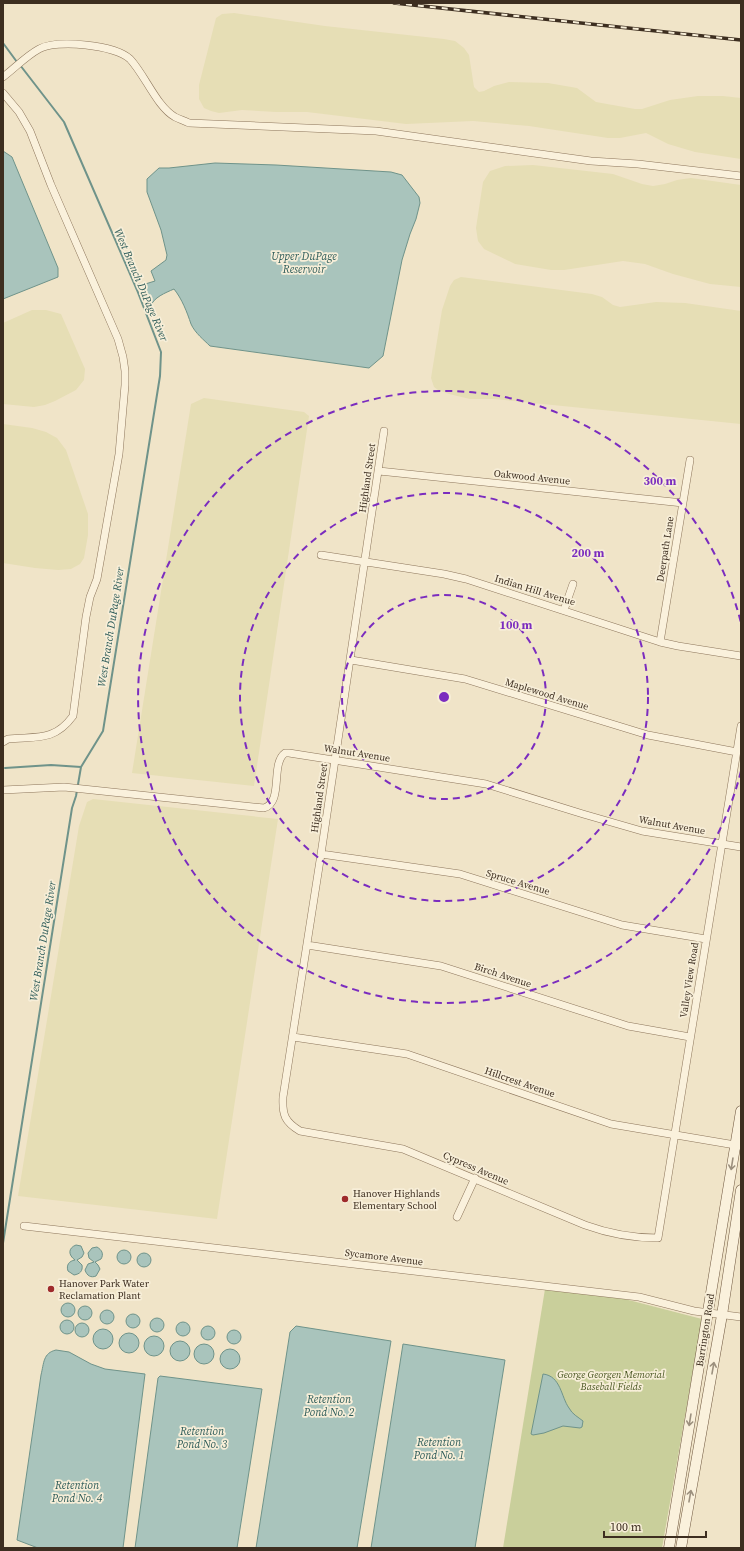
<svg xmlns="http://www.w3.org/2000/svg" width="744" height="1551" viewBox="0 0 744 1551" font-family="'Source Serif 4',serif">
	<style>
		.farmland { fill: #e6deb5 }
		.green { fill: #c9cf9b }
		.water { fill: #a9c4bc; stroke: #6f938a }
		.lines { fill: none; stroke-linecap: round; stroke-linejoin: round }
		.stream { stroke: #6f938a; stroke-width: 2 }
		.street-casing { stroke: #8d765c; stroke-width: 8 }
		.secondary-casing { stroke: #6f573f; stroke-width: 11 }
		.street { stroke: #faf1dc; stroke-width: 7 }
		.secondary { stroke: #faf1dc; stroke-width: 10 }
		.rail-casing { stroke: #3d2e20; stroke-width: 3.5 }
		.rail { stroke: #f7eed8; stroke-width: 2; stroke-dasharray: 6; stroke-linecap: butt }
		.oneway { stroke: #9c907e }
		.ring { fill: none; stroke: #7b2cbf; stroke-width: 2; stroke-dasharray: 7 5 }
		.poi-dot { fill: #9e2a2b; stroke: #f7eed8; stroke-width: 1.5 }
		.labels { text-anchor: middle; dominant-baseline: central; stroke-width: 3.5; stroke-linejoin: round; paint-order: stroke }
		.street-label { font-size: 10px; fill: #3d2e20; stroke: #f7eed8 }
		.poi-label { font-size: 10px; fill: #3d2e20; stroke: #f7eed8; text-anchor: start }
		.park-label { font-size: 10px; font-style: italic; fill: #4d5a26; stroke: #f7eed8 }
		.water-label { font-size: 11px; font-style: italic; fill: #2f5d5a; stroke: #f7eed8 }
		.centre { fill: #7b2cbf; stroke: #f7eed8; stroke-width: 2 }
		.ring-label { font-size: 12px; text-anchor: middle; font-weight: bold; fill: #7b2cbf; stroke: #f7eed8; stroke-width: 3.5; stroke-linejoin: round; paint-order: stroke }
	</style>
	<rect width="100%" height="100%" fill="#f0e4c8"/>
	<path class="farmland" d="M234,13L325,26L444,39L455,41L464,48L469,55L474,87L479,92L484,91L494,86L509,82L548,83L577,88L596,102L635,109H642L670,100L698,96H723L741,98V159L695,152L668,144L646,133L620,138H608L529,126L473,121L406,124L307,112H276L242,110L219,113L211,111L204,108L199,99V85L216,18L222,14Z
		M533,165L613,174L642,184L653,186L665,184L677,180L691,178L741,185V287L710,284L673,274L645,264L623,261L564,270H551L515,264L484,249L478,241L476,228L483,182L490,171L505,166Z
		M461,277L592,294L602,297L613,305L620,307L656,302L685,303L741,311V424L494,399H470L449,394L438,390L434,387L431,378L442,310L450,286L454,280Z
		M32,310H46L61,314L85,369L84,380L76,390L55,401L45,405L34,407L3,404V323Z
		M204,398L304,412L309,416L254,786L132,773L191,404Z
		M3,424L32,428L46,432L57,438L66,450L88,514V535L84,558L80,564L71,569L58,570L35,568L3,563Z
		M93,799L278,819L217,1219L18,1196L79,826L87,802Z"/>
	<path class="green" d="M545,1289L617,1297L702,1319L662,1548H503Z"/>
	<path class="water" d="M3,151L12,157L58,268V277L3,299Z
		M215,163L276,165L391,172L402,175L419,197L420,203L416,219L410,234L402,260L383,356L369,368L210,346C204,340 195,333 191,324C187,312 182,299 174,289C165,293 154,297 150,307L137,283L142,285L155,281L151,271L166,260L167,255L161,230L147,192V179L159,168H169Z
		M76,1245L81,1246L84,1253L82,1257L77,1260L82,1265C83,1271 80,1274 74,1275L68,1271C66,1265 69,1261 75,1260C68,1255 68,1248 76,1245Z
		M97,1247C102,1250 104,1254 101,1259L95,1262L98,1265L100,1269L96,1276C91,1278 87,1276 85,1270L88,1264L94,1262L89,1258L88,1253L92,1248Z
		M117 1257a7 7 0 1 1 14 0a7 7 0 1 1-14 0Z
		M137 1260a7 7 0 1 1 14 0a7 7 0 1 1-14 0Z
		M61 1310a7 7 0 1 1 14 0a7 7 0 1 1-14 0Z
		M78 1313a7 7 0 1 1 14 0a7 7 0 1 1-14 0Z
		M100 1317a7 7 0 1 1 14 0a7 7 0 1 1-14 0Z
		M126 1321a7 7 0 1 1 14 0a7 7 0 1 1-14 0Z
		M150 1325a7 7 0 1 1 14 0a7 7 0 1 1-14 0Z
		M60 1327a7 7 0 1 1 14 0a7 7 0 1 1-14 0Z
		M176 1329a7 7 0 1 1 14 0a7 7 0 1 1-14 0Z
		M75 1330a7 7 0 1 1 14 0a7 7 0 1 1-14 0Z
		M201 1333a7 7 0 1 1 14 0a7 7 0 1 1-14 0Z
		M296,1326L391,1341L357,1548H256L290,1332Z
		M93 1339a10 10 0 1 1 20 0a10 10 0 1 1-20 0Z
		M227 1337a7 7 0 1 1 14 0a7 7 0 1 1-14 0Z
		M119 1343a10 10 0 1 1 20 0a10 10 0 1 1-20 0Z
		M144 1346a10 10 0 1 1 20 0a10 10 0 1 1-20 0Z
		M170 1351a10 10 0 1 1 20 0a10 10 0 1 1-20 0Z
		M194 1354a10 10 0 1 1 20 0a10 10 0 1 1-20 0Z
		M403,1344L505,1360L475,1548H371Z
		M220 1359a10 10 0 1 1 20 0a10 10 0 1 1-20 0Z
		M56,1350L69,1352L91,1364L105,1369L145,1374L123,1548H38L17,1540L41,1375C44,1363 43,1353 56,1350Z
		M543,1374C561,1376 561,1397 569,1408C572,1414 578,1417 583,1421L582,1427L580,1428L563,1426L544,1433L533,1435L531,1434Z
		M160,1376L262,1389L237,1548H135L158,1378Z"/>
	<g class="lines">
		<path class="stream" d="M3,43L17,62
			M5,768L51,765L81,767
			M3,1243L72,808L76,796L81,767L103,731L160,376L161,352L137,290L64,122L20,65"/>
		<g class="street-casing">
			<path id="street" d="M3,77C15,68 26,56 39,49C57,39 115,45 130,59C145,75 157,107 175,117C179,119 185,121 189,123L376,131L591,161L638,164L741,176
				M3,93L19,112L30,131L51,185L118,339L123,357L125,371V385L119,454L97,579L90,597L86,617L73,716C54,742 36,736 8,739L3,742
				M384,431L321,854L283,1097C282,1115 285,1122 300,1131L403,1149L585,1225C607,1233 634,1238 658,1238L741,726
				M379,471L683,503
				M321,555L444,574L466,579L660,642L678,646L741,656
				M564,610L573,584
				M660,642L690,460
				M351,660L465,679L648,735L737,752
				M3,790L64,787L264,808C284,802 270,764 285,753H289L486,784L583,814L642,831L741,847
				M321,854L460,874L622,925L706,939
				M307,945L441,966L628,1026L690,1037
				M293,1037L407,1054L611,1124L741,1146
				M457,1217L475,1178
				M24,1226L639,1297L694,1311L741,1317"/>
		</g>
		<g class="secondary-casing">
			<path id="secondary" d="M669,1548L741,1111
				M681,1548L722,1315L741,1190"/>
		</g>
		<use href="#street" class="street"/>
		<use href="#secondary" class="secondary"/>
		<g class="rail-casing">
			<path id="rail" d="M394,3L741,40"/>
		</g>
		<use href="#rail" class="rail"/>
	</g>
	<defs><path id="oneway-shaft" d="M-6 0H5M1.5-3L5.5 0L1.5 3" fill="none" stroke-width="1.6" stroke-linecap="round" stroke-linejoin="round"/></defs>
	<g class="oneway">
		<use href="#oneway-shaft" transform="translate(732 1164) rotate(99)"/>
		<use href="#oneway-shaft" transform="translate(713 1368) rotate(-80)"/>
		<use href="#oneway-shaft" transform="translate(690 1420) rotate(99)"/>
		<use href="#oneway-shaft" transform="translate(690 1496) rotate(-80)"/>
	</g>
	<g class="ring">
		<circle cx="444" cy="697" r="102"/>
		<circle cx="444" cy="697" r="204"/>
		<path d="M741 771A306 306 0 1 1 741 623"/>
	</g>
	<g class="poi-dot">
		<circle cx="345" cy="1199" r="4"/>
		<circle cx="51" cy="1289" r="4"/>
	</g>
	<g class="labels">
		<g class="street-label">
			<text transform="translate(532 477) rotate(6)">Oakwood Avenue</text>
			<text transform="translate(367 478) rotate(-82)">Highland Street</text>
			<text transform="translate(665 549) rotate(-81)">Deerpath Lane</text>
			<text transform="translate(535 590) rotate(17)">Indian Hill Avenue</text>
			<text transform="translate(547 694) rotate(17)">Maplewood Avenue</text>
			<text transform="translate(357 753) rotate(9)">Walnut Avenue</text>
			<text transform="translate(319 798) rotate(-82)">Highland Street</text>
			<text transform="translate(672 825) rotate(10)">Walnut Avenue</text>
			<text transform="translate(518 882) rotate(17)">Spruce Avenue</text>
			<text transform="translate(503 975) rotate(18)">Birch Avenue</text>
			<text transform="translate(689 980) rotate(-81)">Valley View Road</text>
			<text transform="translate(520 1082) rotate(19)">Hillcrest Avenue</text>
			<text transform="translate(476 1168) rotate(23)">Cypress Avenue</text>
			<text transform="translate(384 1257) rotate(7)">Sycamore Avenue</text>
			<text transform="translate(705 1330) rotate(-81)">Barrington Road</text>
		</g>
		<g class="poi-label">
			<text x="353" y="1193">Hanover Highlands<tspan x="353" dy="12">Elementary School</tspan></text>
			<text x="59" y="1283">Hanover Park Water<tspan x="59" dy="12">Reclamation Plant</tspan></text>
		</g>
		<g class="park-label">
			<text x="611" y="1374">George Georgen Memorial<tspan x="611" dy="12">Baseball Fields</tspan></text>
		</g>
		<g class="water-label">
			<text x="304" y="256">Upper DuPage<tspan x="304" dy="13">Reservoir</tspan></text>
			<text transform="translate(141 285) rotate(67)">West Branch DuPage River</text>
			<text transform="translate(111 627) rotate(-81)">West Branch DuPage River</text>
			<text transform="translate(43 941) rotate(-81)">West Branch DuPage River</text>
			<text x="329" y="1399">Retention<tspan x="329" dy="13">Pond No. 2</tspan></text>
			<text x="202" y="1431">Retention<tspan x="202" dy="13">Pond No. 3</tspan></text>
			<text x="439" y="1442">Retention<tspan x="439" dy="13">Pond No. 1</tspan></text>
			<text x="77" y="1485">Retention<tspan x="77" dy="13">Pond No. 4</tspan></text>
		</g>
	</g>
	<circle cx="444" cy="697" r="6" class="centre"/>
	<g class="ring-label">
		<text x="660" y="485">300 m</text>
		<text x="588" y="557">200 m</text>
		<text x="516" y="629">100 m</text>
	</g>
	<rect width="744" height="1551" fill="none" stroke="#3d2e20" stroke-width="8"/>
	<path d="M604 1531v6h102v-6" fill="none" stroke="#3d2e20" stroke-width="2"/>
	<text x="610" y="1531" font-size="12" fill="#3d2e20" stroke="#f7eed8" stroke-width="3" paint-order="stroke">100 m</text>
</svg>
